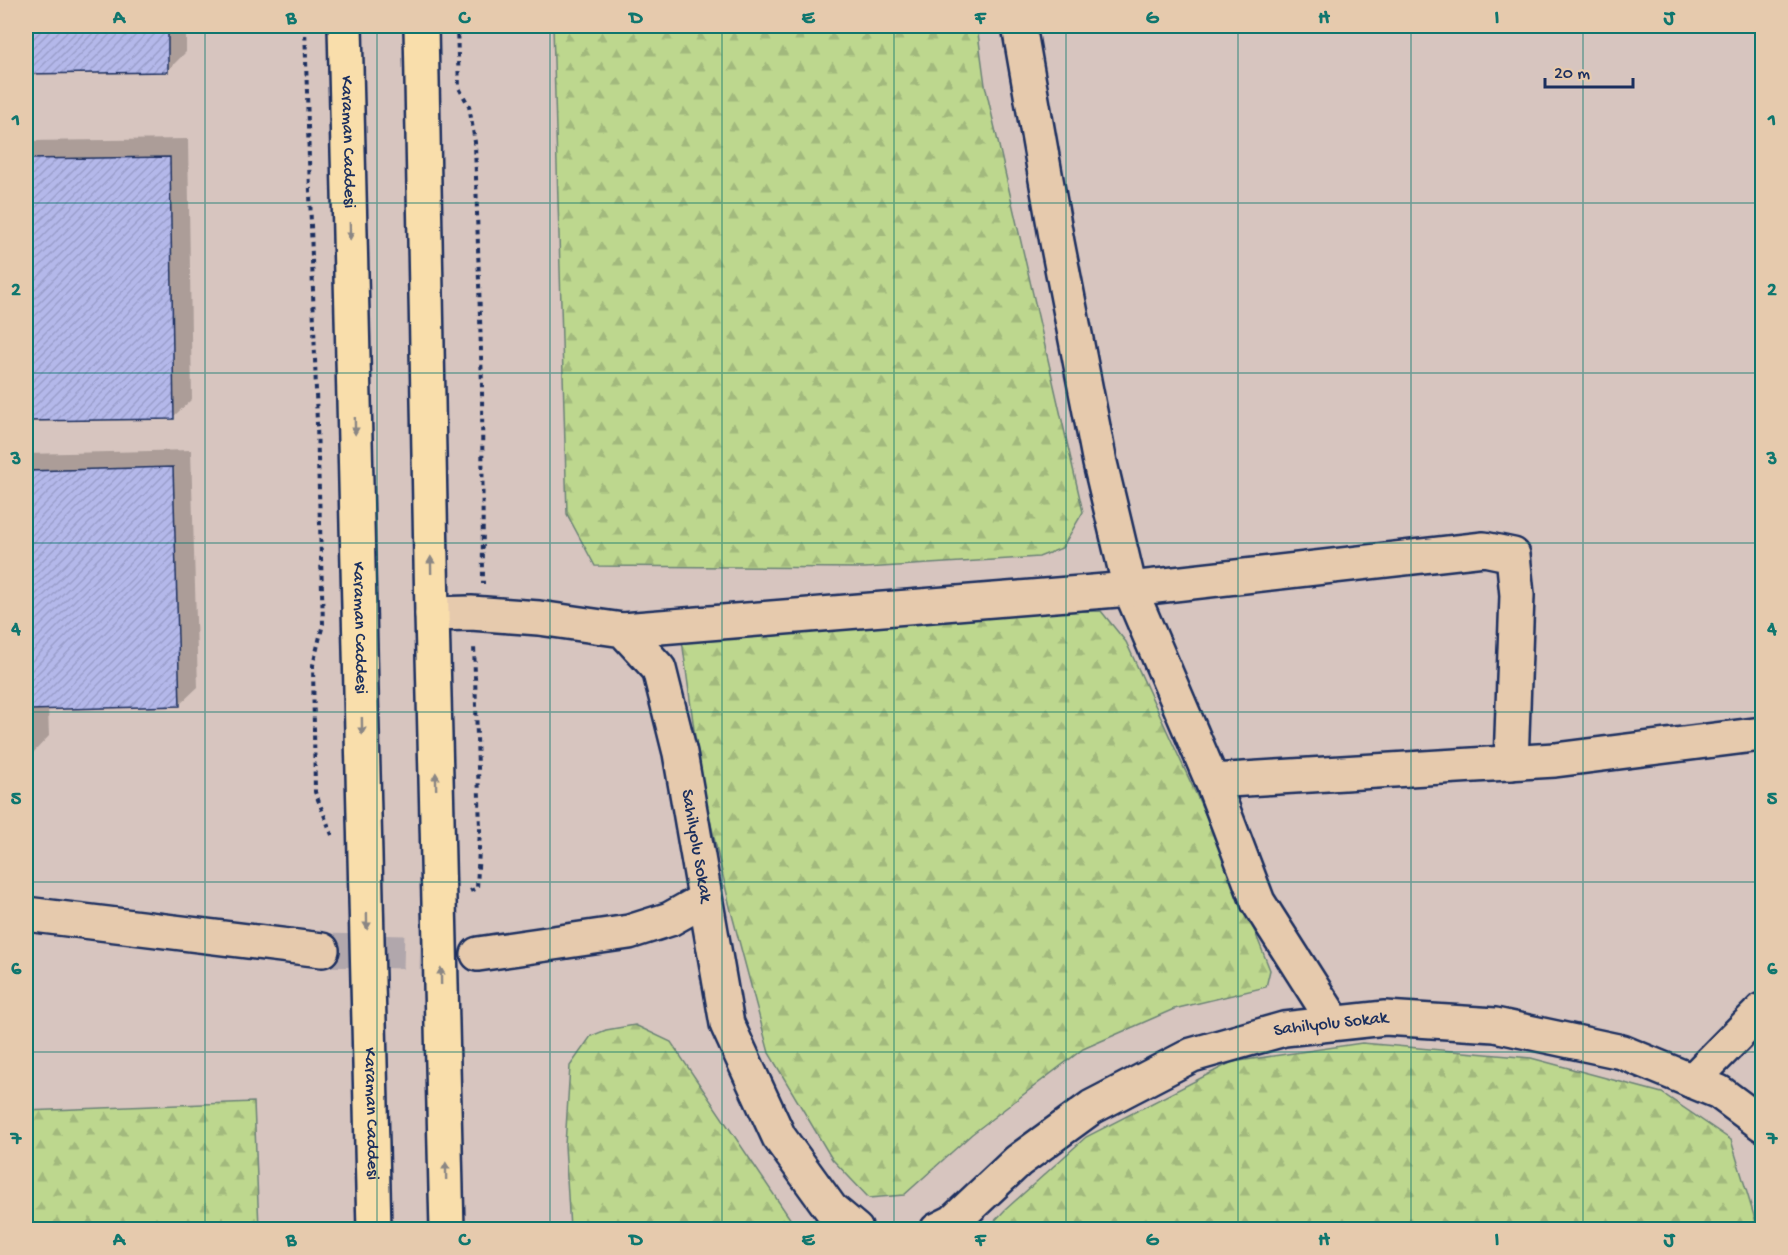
<svg xmlns="http://www.w3.org/2000/svg" width="1788" height="1255" viewBox="0 0 1788 1255" font-family="'Gochi Hand',sans-serif">
	<style>
		.forest { fill: url(#forest-firs); stroke: #6c8376; stroke-width: 1.5 }
		.shadow { fill: #0003 }
		.building { fill: url(#building-hatch); stroke: #1b2f5e; stroke-width: 1.5 }
		.lines { fill: none; stroke-linecap: round; stroke-linejoin: round }
		.street-tunnel { stroke: #b1a7ac; stroke-width: 33; stroke-dasharray: 33 16; stroke-linecap: butt }
		.street-casing { stroke: #1b2f5e; stroke-width: 38 }
		.highway-casing { stroke: #1b2f5e; stroke-width: 38 }
		.path { stroke: #1b2f5e; stroke-width: 4; stroke-dasharray: 4.5 4.5; stroke-linecap: butt }
		.street { stroke: #e6caad; stroke-width: 33 }
		.highway { stroke: #f9deab; stroke-width: 33 }
		.oneway { fill: #8a8684 }
		.grid { fill: none; stroke: #0f766e; stroke-width: 1.5; stroke-opacity: 0.55 }
		.labels { text-anchor: middle; dominant-baseline: central; stroke-width: 5; stroke-linejoin: round; paint-order: stroke }
		.street-label { font-size: 18px; fill: #1b2f5e; stroke: #e6caad }
		.neatline { fill: none; stroke: #0f766e; stroke-width: 2 }
		.grid-label { font-size: 20px; text-anchor: middle; font-weight: bold; fill: #0f766e }
	</style>
	<defs>
		<pattern id="forest-firs" width="22" height="20" patternUnits="userSpaceOnUse" patternTransform="scale(1.5)"><rect width="22" height="20" fill="#bdd78e"/><path d="M5 1l3.5 6h-7zM16 11l3.5 6h-7z" fill="#a2b97d"/></pattern>
		<pattern id="building-hatch" width="6" height="6" patternUnits="userSpaceOnUse" patternTransform="scale(1.5)"><rect width="6" height="6" fill="#b4b8ea"/><path d="M-1 1l2-2M0 6l6-6M5 7l2-2" fill="none" stroke="#9a9ecb"/></pattern>
	</defs>
	<rect width="100%" height="100%" fill="#d7c5bf"/>
	<filter id="ink" filterUnits="userSpaceOnUse"><feTurbulence type="fractalNoise" baseFrequency=".0167" numOctaves="2"/><feDisplacementMap in="SourceGraphic" scale="12" xChannelSelector="R" yChannelSelector="G"/><feConvolveMatrix kernelMatrix="1 2 1 2 8 2 1 2 1" color-interpolation-filters="sRGB"/></filter>
	<g filter="url(#ink)">
		<path class="forest" d="M553,26H977L985,85L1083,512L1062,548L1039,557L865,568L595,566L567,514Z
			M1101,611L1126,642L1226,859L1270,970L1266,987L1174,1009L1083,1049L972,1134L904,1195L869,1198L832,1159L769,1053L731,911L701,781L682,640L1024,612Z
			M635,1025L671,1042L797,1229H570L565,1145L570,1066L591,1036L606,1030Z
			M1362,1043L1531,1058L1662,1093L1731,1140L1758,1229H987L1005,1210L1086,1137L1232,1062Z
			M254,1102L259,1229H26V1111Z"/>
		<path class="shadow" d="M26,26H186V52L168,70L26,72Z
			M188,139L192,399L173,417L26,419V141Z
			M191,450L198,687L179,705L48,708L49,736L31,755H26V454Z"/>
		<path class="building" d="M26,26H168V72L26,74Z
			M170,157L174,419L26,421V159Z
			M173,467L180,706L30,710L26,471Z
			M26,551L31,756H26Z"/>
		<g class="lines">
			<path class="street-tunnel" d="M322,950L478,954"/>
			<g class="street-casing">
				<g id="street">
					<path d="M1019,26L1057,242L1100,463L1130,589L1212,781L1258,902L1335,1023"/>
					<path id="s1" d="M432,614L471,613L539,618L623,630L659,669L680,753L727,1024L779,1137L831,1209L856,1230"/>
					<path d="M623,630L1130,589L1484,549L1513,555L1517,595L1511,763"/>
					<path d="M1212,781L1555,760L1762,734"/>
					<path d="M26,914L322,950"/>
					<path d="M478,954L629,932L670,919L704,900"/>
					<path d="M1692,1081L1762,1010"/>
					<path id="s2" d="M937,1230L953,1222L1018,1161L1092,1107L1192,1055L1284,1029L1385,1018L1495,1025L1622,1052L1719,1092L1762,1124"/>
				</g>
			</g>
			<g class="highway-casing">
				<g id="highway">
					<path id="s3" d="M345,26L374,1230"/>
					<path d="M421,26L432,614L447,1230"/>
				</g>
			</g>
			<path class="path" d="M305,26L323,624L313,665L315,792L332,835
				M457,26L459,88L469,106L475,142L482,387L483,584
				M470,891L477,888L480,829L474,645"/>
			<use href="#street" class="street"/>
			<use href="#highway" class="highway"/>
		</g>
		<defs><path id="oneway-solid" d="M-6-.8H1V-3.2L6.5 0L1 3.2V.8H-6Z" transform="scale(1.5)"/></defs>
		<g class="oneway">
			<use href="#oneway-solid" transform="translate(350 231) rotate(89)"/>
			<use href="#oneway-solid" transform="translate(355 426) rotate(89)"/>
			<use href="#oneway-solid" transform="translate(431 565) rotate(-91)"/>
			<use href="#oneway-solid" transform="translate(362 726) rotate(89)"/>
			<use href="#oneway-solid" transform="translate(436 781) rotate(-91)"/>
			<use href="#oneway-solid" transform="translate(367 921) rotate(89)"/>
			<use href="#oneway-solid" transform="translate(441 976) rotate(-91)"/>
			<use href="#oneway-solid" transform="translate(446 1171) rotate(-91)"/>
		</g>
	</g>
	<path class="grid" d="M205,26V1230M377,26V1230M550,26V1230M722,26V1230M894,26V1230M1066,26V1230M1238,26V1230M1411,26V1230M1583,26V1230M26,203H1762M26,373H1762M26,543H1762M26,712H1762M26,882H1762M26,1052H1762"/>
	<g class="labels">
		<g class="street-label">
			<text stroke="none"><textPath href="#s3" startOffset="116">Karaman Caddesi</textPath></text>
			<text stroke="none"><textPath href="#s3" startOffset="602">Karaman Caddesi</textPath></text>
			<text stroke="none"><textPath href="#s1" startOffset="426">Sahilyolu Sokak</textPath></text>
			<text stroke="none"><textPath href="#s2" startOffset="454">Sahilyolu Sokak</textPath></text>
			<text stroke="none"><textPath href="#s3" startOffset="1088">Karaman Caddesi</textPath></text>
		</g>
	</g>
	<rect width="1788" height="1255" fill="none" stroke="#e6caad" stroke-width="66"/>
	<path d="M1545 78v9h88v-9" fill="none" stroke="#1b2f5e" stroke-width="3"/>
	<text x="1554" y="78" font-size="18" fill="#1b2f5e" stroke="#e6caad" stroke-width="4.5" paint-order="stroke">20 m</text>
	<rect x="33" y="33" width="1722" height="1189" class="neatline"/>
	<g class="grid-label">
		<text x="119" y="23">A</text>
		<text x="291" y="23">B</text>
		<text x="464" y="23">C</text>
		<text x="636" y="23">D</text>
		<text x="808" y="23">E</text>
		<text x="980" y="23">F</text>
		<text x="1152" y="23">G</text>
		<text x="1324" y="23">H</text>
		<text x="1497" y="23">I</text>
		<text x="1669" y="23">J</text>
		<text x="16" y="125">1</text>
		<text x="1772" y="125">1</text>
		<text x="16" y="295">2</text>
		<text x="1772" y="295">2</text>
		<text x="16" y="464">3</text>
		<text x="1772" y="464">3</text>
		<text x="16" y="634">4</text>
		<text x="1772" y="634">4</text>
		<text x="16" y="804">5</text>
		<text x="1772" y="804">5</text>
		<text x="16" y="974">6</text>
		<text x="1772" y="974">6</text>
		<text x="16" y="1144">7</text>
		<text x="1772" y="1144">7</text>
		<text x="119" y="1245">A</text>
		<text x="291" y="1245">B</text>
		<text x="464" y="1245">C</text>
		<text x="636" y="1245">D</text>
		<text x="808" y="1245">E</text>
		<text x="980" y="1245">F</text>
		<text x="1152" y="1245">G</text>
		<text x="1324" y="1245">H</text>
		<text x="1497" y="1245">I</text>
		<text x="1669" y="1245">J</text>
	</g>
</svg>
